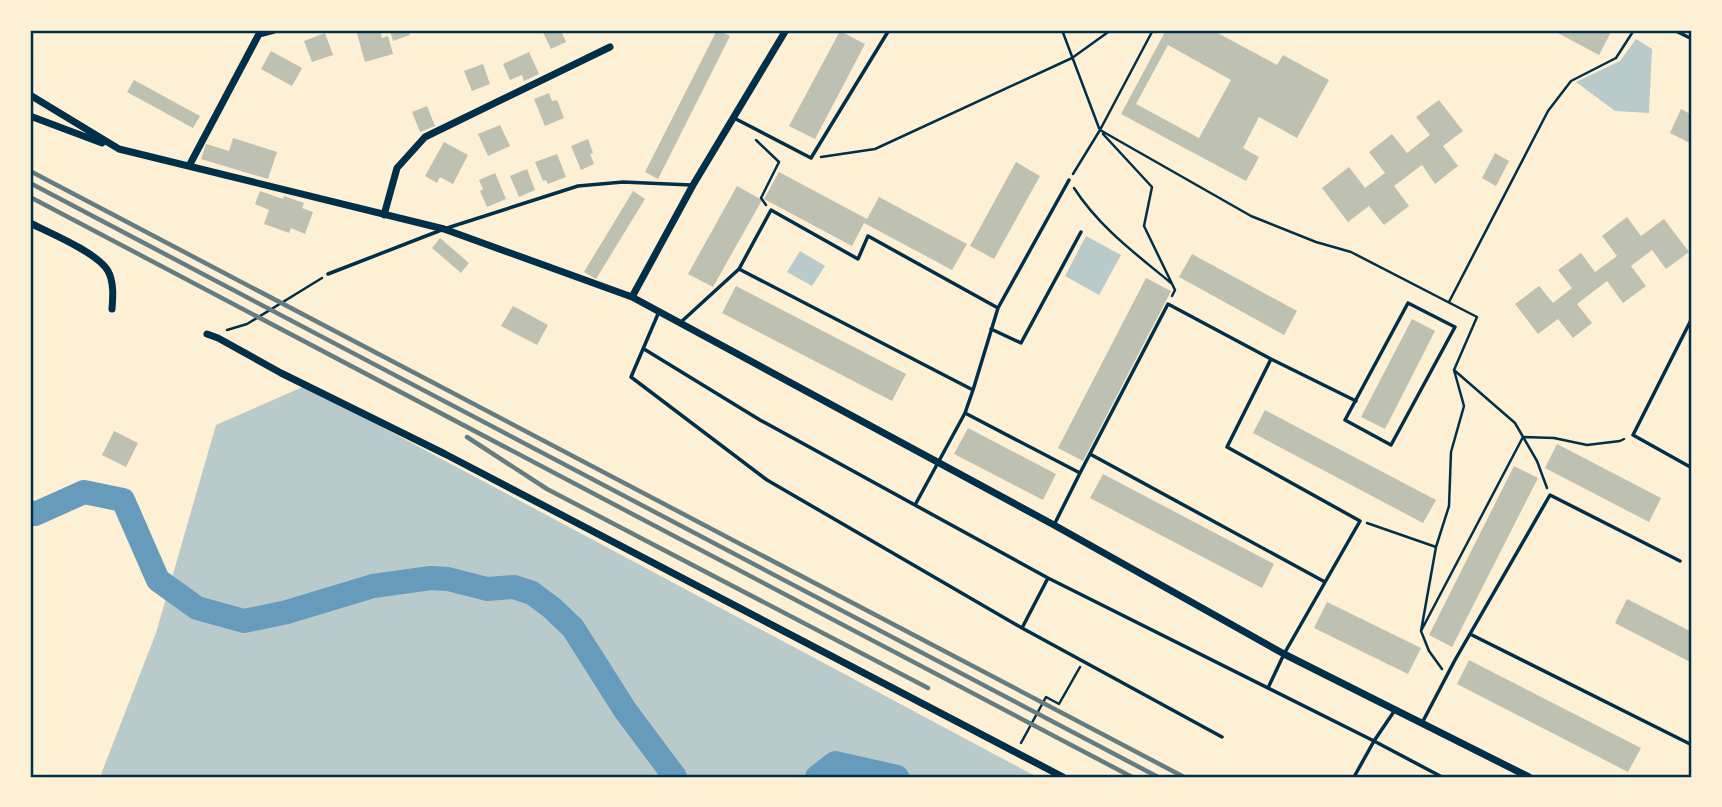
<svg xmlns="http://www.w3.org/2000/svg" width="1722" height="807" viewBox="0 0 1722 807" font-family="'Source Sans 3',sans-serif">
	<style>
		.green { fill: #b9caca }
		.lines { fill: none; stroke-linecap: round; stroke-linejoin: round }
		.river { stroke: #669bbc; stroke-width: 24 }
		.building { fill: #bec0b2; fill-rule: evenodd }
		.path { stroke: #003049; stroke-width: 2.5 }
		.service { stroke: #003049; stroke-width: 3.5 }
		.minor { stroke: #003049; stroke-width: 7 }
		.rail { stroke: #657d81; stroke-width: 4.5 }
		.neatline { fill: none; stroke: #003049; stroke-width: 2.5 }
	</style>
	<rect width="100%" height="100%" fill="#fdf0d5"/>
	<path class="green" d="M1636,39L1652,49L1649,113L1615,111L1576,82L1620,61Z
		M1086,236L1121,255L1099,295L1065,276Z
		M800,251L825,266L812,286L787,272Z
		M305,386L1037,777H100L156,633L216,425Z"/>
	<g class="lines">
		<path class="river" d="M30,512L35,514L84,492L123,500L158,580L197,608L244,621L287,612L373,586L431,578L448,579L487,589L514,587L532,593L552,608L573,628L625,710L675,777
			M817,777L835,763L897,777"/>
	</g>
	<path class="building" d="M356,30H380L382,38L388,36L393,54L365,62Z
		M390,30H409L410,35L393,41Z
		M542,30H568L562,33L566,42L551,49Z
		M717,30L730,36L658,179L645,172Z
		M1166,30H1212L1277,65L1283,55L1329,80L1297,138L1259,117L1243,148L1259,157L1246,181L1121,114ZM1168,45L1231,80L1199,138L1136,104Z
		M1552,30H1606L1611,32L1599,55Z
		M840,31L865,44L815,139L789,126Z
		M325,33L333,55L312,62L304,41Z
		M271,51L302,68L292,86L261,69Z
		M529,52L539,74L524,81L522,75L510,80L503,64Z
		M483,64L490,84L472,91L464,71Z
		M134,80L200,116L193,128L127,92Z
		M549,93L552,101L557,100L564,118L545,126L534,99Z
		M1439,100L1463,131L1443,146L1458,166L1435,184L1422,165L1394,186L1409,206L1384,225L1369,206L1348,222L1322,188L1349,167L1365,188L1385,173L1369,152L1392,134L1407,153L1430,135L1416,117Z
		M427,106L435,126L420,132L412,112Z
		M1681,109L1692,115V144L1670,133Z
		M500,125L510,146L488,156L478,134Z
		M233,138L277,152L268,179L201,159L206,144L229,151Z
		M588,139L593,153L590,154L594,164L581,170L571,146Z
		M444,142L468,155L453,184L440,177L437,183L425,176Z
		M1495,153L1509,161L1496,186L1482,178Z
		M557,154L566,177L548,184L546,180L543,181L535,162Z
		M1016,162L1040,176L994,259L970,246Z
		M527,169L535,190L519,197L510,176Z
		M779,172L867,219L879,197L967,244L952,270L864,223L852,246L764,199Z
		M495,173L506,199L487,207L480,191L483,189L479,180Z
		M737,186L762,200L713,287L688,274Z
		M260,191L283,199L284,196L304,203L302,208L313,212L305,234L291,228L289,233L264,224L269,210L255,204Z
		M633,191L645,199L596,279L584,272Z
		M1627,217L1641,236L1664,219L1689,252L1666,269L1652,250L1631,266L1646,286L1623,303L1607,281L1577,304L1592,323L1573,338L1558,319L1538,334L1515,304L1539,286L1553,303L1572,288L1558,270L1581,253L1595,272L1617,256L1602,236Z
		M440,238L469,263L461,273L432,248Z
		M1192,254L1297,311L1284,335L1179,277Z
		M1146,278L1171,291L1083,461L1058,448Z
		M736,286L906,374L892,401L722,313Z
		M513,306L548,325L537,345L501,326Z
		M1412,319L1435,331L1385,429L1361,417Z
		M1265,410L1436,500L1423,523L1253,433Z
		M968,428L1056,474L1043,500L954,454Z
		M114,431L138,443L126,467L102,455Z
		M1557,444L1661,498L1649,522L1545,468Z
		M1514,466L1538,478L1452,647L1429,635Z
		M1103,474L1274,564L1262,588L1090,498Z
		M1627,599L1692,632V663L1615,623Z
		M1327,602L1421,648L1408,674L1314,628Z
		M1469,660L1641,748L1628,772L1457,684Z"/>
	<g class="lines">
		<path class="path" d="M1062,30L1099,128
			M1100,130L1251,216L1316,242L1351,252L1477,317L1454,370L1515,423L1537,461L1547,488
			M1103,134L1152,187L1144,226L1175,290L1172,296
			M756,140L779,162L761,198L766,205
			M821,157L875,149L1072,58L1111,30
			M1073,174L1100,130L1153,30
			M1074,188C1099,227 1136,254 1171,283
			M1449,302L1548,111L1571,81L1616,58L1634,30
			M227,330L247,324L322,278
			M1367,523L1436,547
			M1421,631L1523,437L1554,438L1587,445L1620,441L1624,439
			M1442,669L1429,651L1421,631L1436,547L1449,506L1451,452L1464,406L1454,370
			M1021,743L1046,697L1059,704L1080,667"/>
		<path class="service" d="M1674,30L1692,39
			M734,118L811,158L889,30
			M739,269L973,390
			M328,274L444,229L578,186L623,182L691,185
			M1408,303L1455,327L1391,445L1345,420Z
			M658,314L631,377L767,480L1022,628L1222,737
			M1692,318L1633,435L1692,468
			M681,322L739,269L771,210L858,259L868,236L998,308
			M991,329L1021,343L1081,232
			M644,349L760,420L1048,578L1374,741L1442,777
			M965,413L1080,473
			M1090,454L1325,582
			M915,505L965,413L973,390L998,308L1069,180
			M1054,525L1080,473L1168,304L1271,359L1356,401
			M1022,628L1048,578
			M1470,634L1692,745
			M1268,688L1284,654L1360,521L1227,447L1271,359
			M1422,723L1455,660L1550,495L1680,561
			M1354,777L1374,741L1395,710"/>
		<path class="minor" d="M30,95L119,149L444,229L632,297L1054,525L1284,654L1529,777
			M30,116L102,143
			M189,166L259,34L274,30
			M384,215L397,168L425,137L610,47
			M30,223C50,233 98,253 108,271C114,282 113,297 112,309
			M632,297L693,185L786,30
			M207,334L218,338L281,373L445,454L1063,777"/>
		<path class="rail" d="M30,171L1184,777
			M30,183L1158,777
			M30,197L1132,777
			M467,437L547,489L928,688"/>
	</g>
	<rect width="1722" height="807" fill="none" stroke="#fdf0d5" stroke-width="63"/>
	<rect x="32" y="32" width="1658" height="744" class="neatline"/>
</svg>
